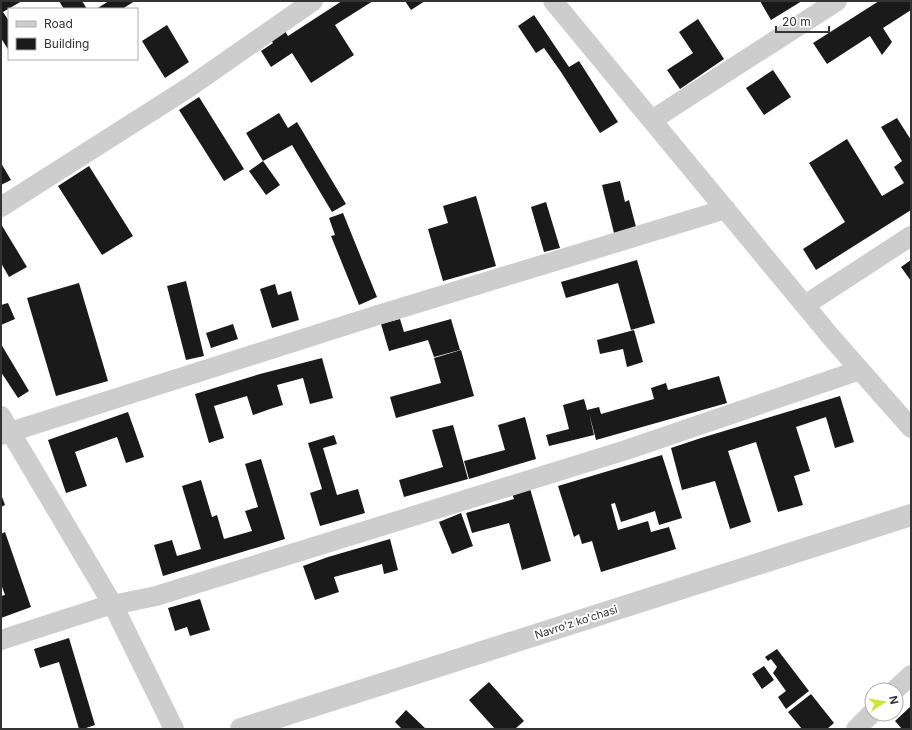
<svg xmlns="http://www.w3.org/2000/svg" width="912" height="730" viewBox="0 0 912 730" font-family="Inter,sans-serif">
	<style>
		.building { fill: #1a1a1a }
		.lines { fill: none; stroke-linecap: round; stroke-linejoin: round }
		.minor { stroke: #cdcdcd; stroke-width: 20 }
		.tertiary { stroke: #cdcdcd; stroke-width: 22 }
		.labels { text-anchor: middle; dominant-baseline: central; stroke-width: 4; stroke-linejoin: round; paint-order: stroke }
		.street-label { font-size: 11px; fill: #333; stroke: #fff }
	</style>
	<rect width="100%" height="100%" fill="#fff"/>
	<path class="building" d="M1,1H22L3,12L9,21V51L1,38Z
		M59,1H82L87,9H64Z
		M109,1H135L122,9H96Z
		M342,1H373L335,25L354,55L311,83L292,53L271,67L261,51L273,43L269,37L283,28L288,36Z
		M405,1H425L411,10Z
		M760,1H802L771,20Z
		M879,1H911V10L883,28L892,42L882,55L870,36L827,64L813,43Z
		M534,15L569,67L579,61L618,122L600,133L561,72L544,48L536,53L518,26Z
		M698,19L724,59L680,89L667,70L693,53L679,32Z
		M167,25L189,62L165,78L142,41Z
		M773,70L791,97L764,115L746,88Z
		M199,97L244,169L224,181L179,110Z
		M279,113L288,128L297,122L346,204L332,212L292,145L263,161L280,185L266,195L249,171L263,161L246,133Z
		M897,118L911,140V210L816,270L803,249L845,222L809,163L847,139L882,196L904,183L894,167L902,161L881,127Z
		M1,163L11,180L1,185Z
		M89,166L133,236L102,255L58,186Z
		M620,181L625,202L629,200L636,227L614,233L602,185Z
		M476,196L496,266L443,281L428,229L448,223L443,206Z
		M546,202L560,248L544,252L531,207Z
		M343,213L377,297L359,305L331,236L335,235L329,218Z
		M1,224L27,267L9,277L1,263Z
		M637,260L655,323L631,330L618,283L566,298L561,282Z
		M911,260V281L901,267Z
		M186,281L204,356L186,360L167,286Z
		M79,283L108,381L56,396L27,298Z
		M275,284L278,295L291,291L299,320L272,328L260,289Z
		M8,303L15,319L1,325V305Z
		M400,319L404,332L451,319L460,350L434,357L428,340L389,351L381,324Z
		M233,324L238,339L211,348L206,333Z
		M634,330L643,362L627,367L623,349L600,354L597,340Z
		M1,344L29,391L18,398L1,372Z
		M461,350L474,396L396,418L390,397L441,383L434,358Z
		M322,358L333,398L310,404L303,378L277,385L283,405L270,409L253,415L247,396L214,406L224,438L209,443L195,394L260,374Z
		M719,376L727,403L596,440L589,413L594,435L549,446L546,435L569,429L563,405L584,399L587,410L599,407L601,414L654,399L651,388L666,383L668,390Z
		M840,396L854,442L835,448L826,417L796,427L810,471L794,476L803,505L778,512L756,442L728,451L751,522L730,529L715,481L682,490L671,448L701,438Z
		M128,412L144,457L126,463L117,437L75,452L87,486L66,493L48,440Z
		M525,417L536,459L469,479L464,461L505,450L498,425Z
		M453,425L468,479L404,497L399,480L443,467L432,430Z
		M334,435L337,444L323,448L337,495L358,489L365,513L320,526L310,493L322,489L308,443Z
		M662,455L682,518L659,525L655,511L621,522L615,503L611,504L618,530L648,521L651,532L669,527L676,549L601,572L592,541L582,544L579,534L574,537L558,486Z
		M261,459L285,539L163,576L154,545L172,540L177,556L201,549L182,486L201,480L212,517L217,515L224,539L252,531L245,511L258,507L245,464Z
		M529,485L551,561L522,570L509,523L472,533L466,513L514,499L511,490Z
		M1,494L5,505L1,507Z
		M461,513L473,546L452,554L439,522Z
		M5,532L31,607L1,618V596L5,595L1,584V534Z
		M390,539L398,570L384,574L382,564L334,577L339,592L315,600L303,566L328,557Z
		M200,599L210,630L190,636L187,627L175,631L168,608Z
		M69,638L95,725L83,729H79L59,662L40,668L34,649Z
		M777,649L809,691L786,709L778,697L786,691L773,673L777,667L771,659L768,661L765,657Z
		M764,666L774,680L762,689L752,674Z
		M489,682L524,721L515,729H495L469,700Z
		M811,694L834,723L827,729H802L788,712Z
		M911,706V729H902L895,721Z
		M406,710L426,729H402L395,722Z"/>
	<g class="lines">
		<path class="minor" d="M553,1L831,337L911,428
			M652,120L837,1
			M1,207L188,88L313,1
			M805,305L911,236
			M1,416L113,605L174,729
			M1,435L378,315L726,209
			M1,640L103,607L156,596L626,450L860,370
			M895,690L911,675
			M856,729L872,713"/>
		<path class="tertiary" d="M241,729L911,515"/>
	</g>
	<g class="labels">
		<g class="street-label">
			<text transform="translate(576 622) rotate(-18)">Navro'z ko'chasi</text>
		</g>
	</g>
	<rect width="912" height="730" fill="none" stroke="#333333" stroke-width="4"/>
	<rect x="8" y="8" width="130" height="52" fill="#ffffff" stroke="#adadad"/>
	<rect x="16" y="21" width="20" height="6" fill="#cdcdcd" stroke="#adadad"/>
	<text x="44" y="28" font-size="12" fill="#333333">Road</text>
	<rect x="16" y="38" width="20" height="12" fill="#1a1a1a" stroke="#adadad"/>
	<text x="44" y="48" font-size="12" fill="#333333">Building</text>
	<g transform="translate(884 702) rotate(78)"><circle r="19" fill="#ffffff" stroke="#adadad"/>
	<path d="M0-3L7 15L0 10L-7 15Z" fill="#cfe53a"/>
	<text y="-6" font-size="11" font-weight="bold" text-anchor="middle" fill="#333333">N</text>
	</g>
	<path d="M776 26v6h53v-6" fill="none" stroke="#333333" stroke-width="2"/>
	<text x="782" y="26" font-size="12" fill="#333333" stroke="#ffffff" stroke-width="3" paint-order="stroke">20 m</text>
</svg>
